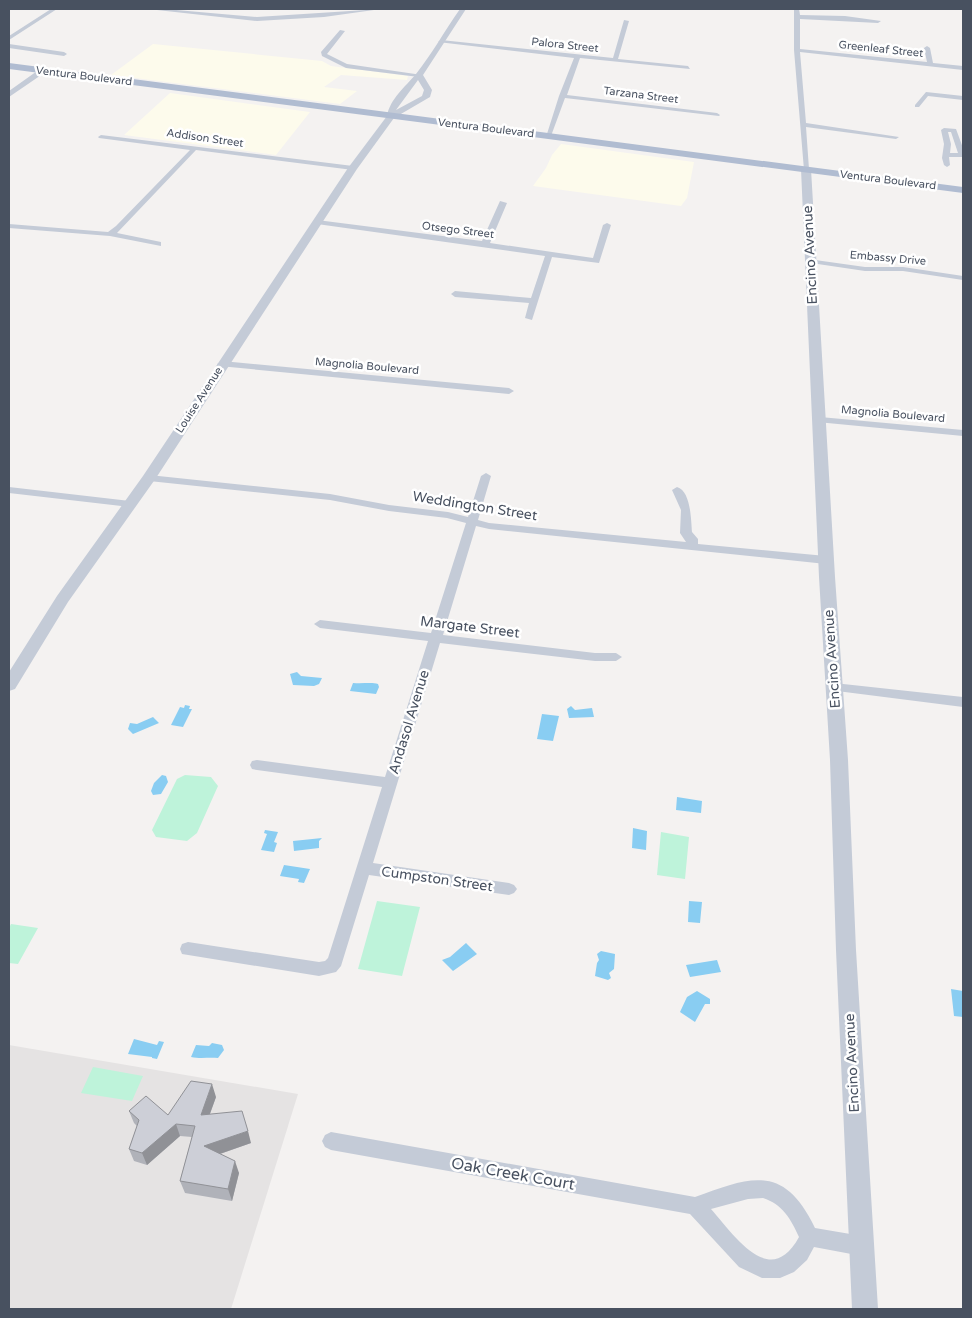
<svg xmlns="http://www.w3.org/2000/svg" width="972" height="1318" viewBox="0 0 972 1318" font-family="'Varela Round',sans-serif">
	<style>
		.commercial { fill: #fdfbec }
		.education { fill: #e5e3e3 }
		.green { fill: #bef3da }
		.water { fill: #89cdf2 }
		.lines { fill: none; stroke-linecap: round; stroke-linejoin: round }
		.minor { fill: #c4cbd7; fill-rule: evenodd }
		.tertiary { fill: #c4cbd7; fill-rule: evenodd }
		.primary { fill: #b0bcd1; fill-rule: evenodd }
		.wall { fill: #b0b2b9 }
		.shaded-wall { fill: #909196 }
		.building { fill: #cdcfd7; stroke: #909196 }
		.labels { text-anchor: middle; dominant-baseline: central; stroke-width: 5; stroke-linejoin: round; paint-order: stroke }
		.far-street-label { font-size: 11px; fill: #485160; stroke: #fff }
		.street-label { font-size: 14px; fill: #485160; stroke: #fff }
		.near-street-label { font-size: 16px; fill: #485160; stroke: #fff }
	</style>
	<rect width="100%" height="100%" fill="#f4f2f1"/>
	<path class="commercial" d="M153,44L322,61L331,66L408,76L407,80L341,75L324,87L357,91L340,104L111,75Z
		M170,93L310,112L276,155L124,135Z
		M561,144L694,162L687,198L681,206L533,186L546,168L552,155Z"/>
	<path class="education" d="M9,1045L298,1094L231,1309H9Z"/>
	<path class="green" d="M185,775L211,777L218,786L197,833L187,841L156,837L152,830L177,779Z
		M661,832L689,837L685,879L657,875Z
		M377,901L420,907L402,976L358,969Z
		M11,924L38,928L18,964L9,963V928Z
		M93,1067L143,1076L132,1101L81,1093Z"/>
	<path class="water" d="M297,672L301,676L322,678L319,684L314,686L293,685L290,674Z
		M353,683C362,684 372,682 378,684L379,687L376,694L350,691Z
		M185,705L190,706L189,709H192L183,727L171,725L180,707L184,708Z
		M571,706L575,710L592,708L594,717L569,718L567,709Z
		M542,714L559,716L553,741L537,739Z
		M153,717L159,723L133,734L128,729L130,723L137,724Z
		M162,775L166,776L168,782L161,794L153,795L151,791L154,783Z
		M677,797L702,801L701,813L676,810Z
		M633,828L647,831L646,850L632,848Z
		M265,830L278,832L274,842L277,843L274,852L261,850L267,834L264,833Z
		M322,838L319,841V848L294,851L293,841Z
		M284,865L310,869L304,883L298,882L299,879L280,876Z
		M689,901L702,902L700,923L688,922Z
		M466,943L477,954L453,971L442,960L450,957Z
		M601,951L615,954L614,969L609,973L611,978L608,980L595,976L597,963L599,960L597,954Z
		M717,960L721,972L690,977L686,965Z
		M951,989L963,991V1017L954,1016Z
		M697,991L710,999V1004H705L695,1022L680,1012L687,997Z
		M134,1039L157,1045L159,1041L164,1042L157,1059L152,1058V1057L128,1054Z
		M212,1043L222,1045L224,1050L218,1058C209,1057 201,1059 191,1057L196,1045L209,1046Z"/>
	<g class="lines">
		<path class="minor" d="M51,9H57L9,40V36Z
			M148,9H165L257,17L381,9L324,17L257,21Z
			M794,9H799L800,15L845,16L881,21L878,23L800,19V49L927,62L924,48L927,46L930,48L933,63L963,66V70L800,52L806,123L899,137L896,139L806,127L809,169L804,170L794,50Z
			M624,20L629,21L618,59L688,66L690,69L580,58L567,95L717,113L720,115L719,116L565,98L551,136L546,137L559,96L574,58L438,42L441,40L613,58Z
			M340,30L345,31L327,54L347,64L422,75L419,77L346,68L322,56L321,52Z
			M9,44L64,52L67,54L64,56L9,48Z
			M926,92L963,96V100L928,96L919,107H915V105Z
			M944,128L956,129L963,148V157H949L950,165L947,167L944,165L942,158L944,144L941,130ZM948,132H951L958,153H950L951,144Z
			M101,135L353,166L356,168L353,170L196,150L117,233L161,242V246L110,236L9,228V224L108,232L116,226L190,150L99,138L98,137Z
			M500,201L507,203L490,243L593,258L603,225L607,223L611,225L599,263L552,257L532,320L525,318L529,303L455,297L451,294L455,291L531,298L545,256L317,224L313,222L317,220L482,241Z
			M808,259L865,267H903L963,276V280L903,271H865L811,263H808Z
			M222,361L509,388L514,391L509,394L219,366L217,364Z
			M820,417L963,430V436L817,422V418Z
			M486,473L491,476L478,520L489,523L686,542L680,533L681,510L672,490L677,487C691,491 691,520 692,532L698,539V544L826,556L832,560L826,564L489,529L476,526L443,635L595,653H616L622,657L616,661H595L440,643L373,863L509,883L514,885L517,889L514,893L509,895L369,875L341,966L336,972L319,976L182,954L180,949L182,944L188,942L319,962L325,961L328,958L382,787L257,770L252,769L250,765L252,761L257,760L385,777L428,641L320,628L314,624L320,620L431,633L466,523L447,518L389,511L330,500L149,481L144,478L149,475L330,494L389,505L448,512L468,517L481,476Z
			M9,487L130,501L135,504L130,507L9,493Z
			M834,683L963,697V707L829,690L828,687L829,684Z
			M331,1132L695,1197C752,1176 784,1164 815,1228L862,1236L869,1239L872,1246L869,1253L862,1256L814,1247L807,1260L794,1272L780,1278H762L739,1267L690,1214L331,1150L325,1147L322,1141L325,1135ZM763,1198C782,1204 791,1219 799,1237C770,1290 735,1236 711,1209L748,1199Z"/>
		<path class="tertiary" d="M460,9H466L423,75L432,90L430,97L394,118L357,169L156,478L68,602L15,689L9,691V672L57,596L143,476L348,168L387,116C390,99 405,87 416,74C432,54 445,30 460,9ZM418,80L424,90L422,96L396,110Z
			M40,69L47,71L9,97V91Z
			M806,166L811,169L835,577L848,760L856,950L878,1309H852L836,950L830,760L819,577L801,169Z"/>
		<path class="primary" d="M9,63L963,187V193L9,69Z"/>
	</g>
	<path class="wall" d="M216,1097L210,1114L251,1143L220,1154L239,1173L232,1201L185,1193L180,1181L192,1137L180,1136L147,1165L134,1161L129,1149L137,1126L134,1123L129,1111L168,1115Z"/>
	<path class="shaded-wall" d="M212,1084L216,1097L205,1127L201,1115Z
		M176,1124L180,1136L147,1165L142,1153Z
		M248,1131L251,1143L208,1158L204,1146Z
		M235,1161L239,1173L232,1201L228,1189Z"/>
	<path class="building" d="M191,1081L212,1084L201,1115L242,1111L248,1131L204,1146L235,1161L228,1189L180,1181L195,1126L176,1124L142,1153L129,1149L139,1120L129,1111L146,1096L168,1115Z"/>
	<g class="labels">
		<g class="far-street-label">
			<text transform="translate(565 45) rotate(6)">Palora Street</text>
			<text transform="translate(881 49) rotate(6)">Greenleaf Street</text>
			<text transform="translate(84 76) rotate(7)">Ventura Boulevard</text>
			<text transform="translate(641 95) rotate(7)">Tarzana Street</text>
			<text transform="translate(486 128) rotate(7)">Ventura Boulevard</text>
			<text transform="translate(205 138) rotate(8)">Addison Street</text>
			<text transform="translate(888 180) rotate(7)">Ventura Boulevard</text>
			<text transform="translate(458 230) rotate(7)">Otsego Street</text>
			<text transform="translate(888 258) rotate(5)">Embassy Drive</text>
			<text transform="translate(367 366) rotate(5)">Magnolia Boulevard</text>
			<text transform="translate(199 400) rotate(-57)">Louise Avenue</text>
			<text transform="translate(893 414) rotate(5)">Magnolia Boulevard</text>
		</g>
		<g class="street-label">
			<text transform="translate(810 255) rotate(-93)">Encino Avenue</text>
			<text transform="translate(475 506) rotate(9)">Weddington Street</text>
			<text transform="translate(470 627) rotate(7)">Margate Street</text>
			<text transform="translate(832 659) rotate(-94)">Encino Avenue</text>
			<text transform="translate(409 722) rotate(-73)">Andasol Avenue</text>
			<text transform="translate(437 879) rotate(8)">Cumpston Street</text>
			<text transform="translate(852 1063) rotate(-93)">Encino Avenue</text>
		</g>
		<g class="near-street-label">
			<text transform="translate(513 1174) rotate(10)">Oak Creek Court</text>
		</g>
	</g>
	<rect width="972" height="1318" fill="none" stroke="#485160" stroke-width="20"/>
</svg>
